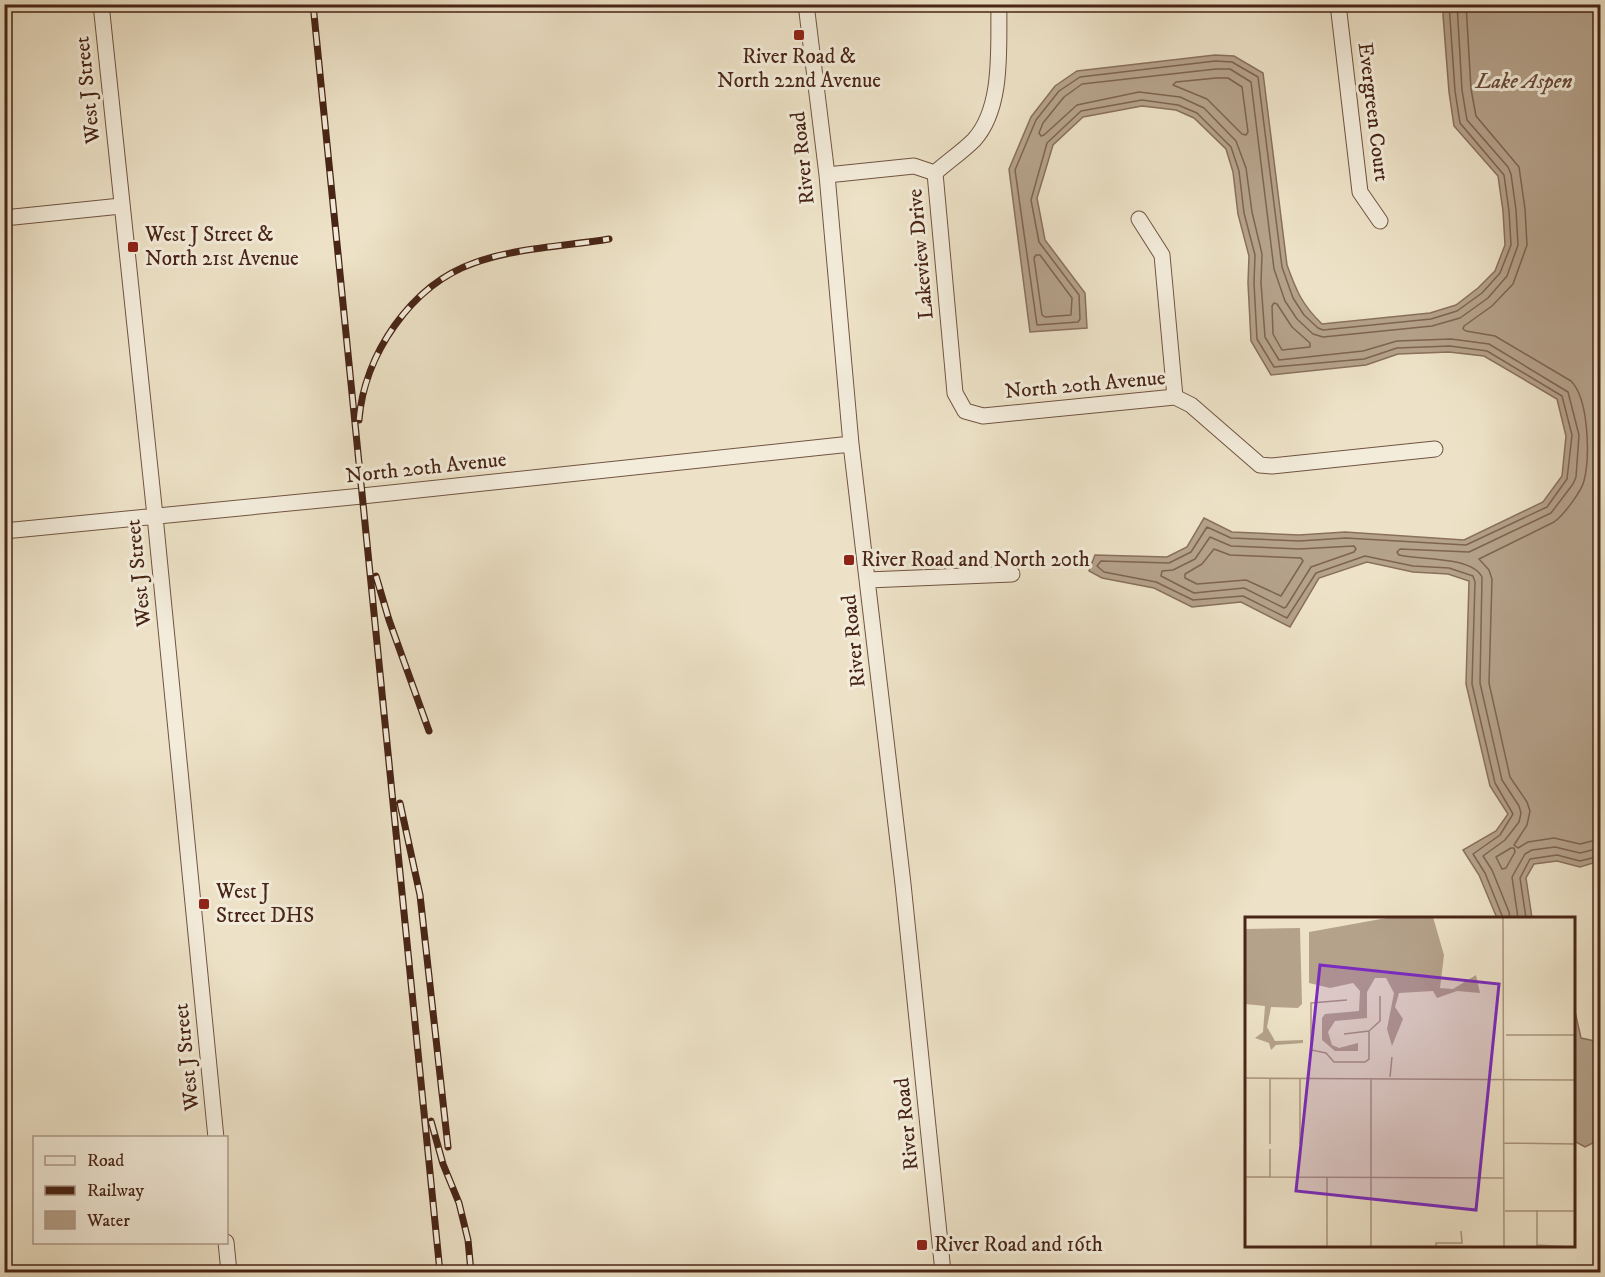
<svg xmlns="http://www.w3.org/2000/svg" width="1605" height="1277" viewBox="0 0 1605 1277" font-family="'IM FELL DW Pica',serif">
	<style>
		.water { fill: #b5a28b; stroke: #89705c; stroke-width: 1.5 }
		.lines { fill: none; stroke-linecap: round; stroke-linejoin: round }
		.shore { stroke: #7e6450; stroke-width: 1.5 }
		.minor-casing { stroke: #715442; stroke-width: 17 }
		.minor { stroke: #f3ecdb; stroke-width: 15 }
		.rail-casing { stroke: #482516; stroke-width: 7 }
		.rail { stroke: #f3ecdb; stroke-width: 4.5; stroke-dasharray: 14; stroke-linecap: butt }
		.poi-dot { fill: #8f2418; stroke: #f3ecdb; stroke-width: 2 }
		.labels { text-anchor: middle; dominant-baseline: central; stroke-width: 6; stroke-linejoin: round; paint-order: stroke }
		.poi-label { font-size: 21px; fill: #482516; stroke: #f3ecdb; text-anchor: start }
		.street-label { font-size: 21px; fill: #482516; stroke: #f3ecdb }
		.water-label { font-size: 22px; font-style: italic; fill: #694a39; stroke: #f3ecdb }
		.inset-road { fill: none; stroke: #ab9680; stroke-width: 1.5 }
		.view { fill: #7b2cbf; fill-opacity: 0.15; stroke: #7b2cbf; stroke-width: 3 }
		.inset-edge { fill: none; stroke: #482516; stroke-width: 3 }
	</style>
	<rect width="100%" height="100%" fill="#ede2c7"/>
	<filter id="stains"><feTurbulence type="fractalNoise" baseFrequency=".00333" numOctaves="4"/><feColorMatrix values="0 0 0 0 .2 0 0 0 0 .09 0 0 0 0 .02 0 0 0 .5 -.17"/></filter>
	<radialGradient id="worn" r=".72"><stop offset=".6" stop-color="#630" stop-opacity="0"/><stop offset="1" stop-color="#630" stop-opacity=".3"/></radialGradient>
	<path class="water" d="M1444,5H1600V861L1580,867L1557,861L1534,864L1526,878L1532,918H1497L1479,875L1463,850L1496,831L1508,814L1490,786L1466,684L1469,581L1448,574L1413,572L1367,562L1319,578L1290,627L1241,602L1192,607L1154,588L1102,578L1089,571L1095,555L1167,557L1187,547L1204,518L1232,532L1299,535L1345,532L1464,540L1543,502L1562,476L1566,436L1557,399L1484,356L1449,352L1398,354L1366,365L1271,375L1251,341L1248,283L1249,256L1238,214L1233,172L1226,149L1194,118L1176,110L1142,106L1083,117L1053,145L1037,198L1045,240L1085,293L1087,328L1030,332L1009,169L1031,117L1055,86L1077,71L1215,55L1234,56L1263,73L1287,265C1296,290 1302,305 1322,324L1430,313L1456,305L1478,288L1495,271L1505,245L1503,211L1498,176L1454,126L1449,92L1443,15Z
		M1574,1007L1581,1038L1600,1042V1135L1599,1140L1585,1147L1574,1141Z"/>
	<g class="lines">
		<path class="shore" d="M1449,4L1455,91L1460,123L1504,175L1509,211L1511,245L1500,273L1482,293L1457,311L1431,319L1323,330L1318,328L1304,315L1293,298L1282,267L1258,77L1232,62L1215,61L1080,77L1059,91L1036,120L1015,170L1037,325L1078,322L1080,319L1079,295L1039,242L1031,200L1047,143L1081,111L1142,100L1178,105L1197,113L1231,147L1239,171L1244,213L1255,255L1254,283L1257,339L1274,367L1364,359L1397,348L1450,346L1487,351L1562,396L1572,435L1567,479L1547,507L1466,545L1346,538L1299,541L1231,538L1207,527L1191,552L1169,563L1101,561L1097,566L1104,572L1156,582L1193,600L1243,596L1287,618L1316,573L1365,556L1413,566L1449,568L1473,576L1475,582L1472,684L1495,783L1513,814L1500,835L1473,854L1485,873L1503,918
			M1457,4L1462,90L1467,120L1508,167L1511,174L1516,210L1518,245L1507,276L1488,298L1460,318L1432,326L1323,337L1313,334L1297,319L1285,301L1274,269L1251,82L1230,69H1216L1082,84L1064,97L1043,123L1039,133L1041,136L1044,135L1077,105L1139,92L1180,97L1204,108L1236,141L1246,168L1252,212L1262,254L1261,283L1265,337L1279,360L1363,351L1397,341L1451,339L1489,344L1568,392L1579,435L1576,477L1573,484L1551,513L1469,552L1400,549L1397,552L1399,555C1420,560 1471,556 1482,577L1480,683L1502,780L1519,806L1521,813L1519,822L1505,840L1483,856L1492,870L1509,912L1510,918
			M1466,4L1471,89L1476,116L1519,167L1525,209L1527,245L1513,284L1492,306L1464,326L1463,329L1466,331L1495,336L1571,381C1589,399 1590,457 1584,481C1581,492 1563,516 1554,522L1479,559L1489,570L1492,579L1489,683L1510,777L1527,802L1530,811L1527,825L1514,845L1518,848L1528,842L1554,838L1580,844L1600,839
			M1216,78H1228L1242,87L1248,132L1246,135L1242,134L1207,99L1173,85L1176,82Z
			M1036,255H1040L1072,298L1071,315L1045,317L1042,315L1034,258Z
			M1274,303L1277,304L1292,327L1310,343V347L1282,350L1273,334L1272,306Z
			M1210,537L1231,546L1299,549L1354,546L1356,549L1354,552L1311,567L1286,607L1284,608L1244,588L1194,593L1161,576L1162,571L1173,570L1195,559Z
			M1214,549L1230,555L1301,558L1303,561L1281,596L1246,580L1197,584L1185,578V574L1202,564Z
			M1511,848H1514L1515,852L1506,868L1502,869L1496,857Z
			M1518,918L1512,877L1525,854L1532,850L1555,847L1580,853L1600,848
			M1526,918L1520,878L1530,859L1557,855L1580,861L1600,856"/>
		<g class="minor-casing">
			<path id="minor" d="M101,4L155,516L216,1138
				M806,4L827,175L851,444L903,884L943,1272
				M999,4C998,46 1004,107 974,140C962,152 947,162 935,173L955,393L965,411L983,416L1175,397L1191,405L1260,465L1272,466L1435,449
				M1338,4L1360,192L1380,221
				M827,175L914,166L935,173
				M4,218L121,206
				M1139,219L1162,255L1175,397
				M4,531L362,496L851,444
				M868,580L1012,574
				M226,1242L229,1272"/>
		</g>
		<use href="#minor" class="minor"/>
		<g class="rail-casing">
			<path id="rail" d="M313,4L440,1272
				M359,420C364,355 411,285 474,263C514,248 567,246 609,239
				M376,576L389,620L429,731
				M400,803L420,895L448,1147
				M431,1121L443,1164L459,1203L468,1240L471,1272"/>
		</g>
		<use href="#rail" class="rail"/>
	</g>
	<g class="poi-dot">
		<rect x="793" y="29" width="12" height="12" rx="3"/>
		<rect x="127" y="241" width="12" height="12" rx="3"/>
		<rect x="843" y="554" width="12" height="12" rx="3"/>
		<rect x="198" y="898" width="12" height="12" rx="3"/>
		<rect x="916" y="1239" width="12" height="12" rx="3"/>
	</g>
	<g class="labels">
		<g class="poi-label">
			<text x="799" y="57" text-anchor="middle">River Road &amp;<tspan x="799" dy="24">North 22nd Avenue</tspan></text>
			<text x="145" y="235">West J Street &amp;<tspan x="145" dy="24">North 21st Avenue</tspan></text>
			<text x="861" y="560">River Road and North 20th</text>
			<text x="216" y="892">West J<tspan x="216" dy="24">Street DHS</tspan></text>
			<text x="934" y="1245">River Road and 16th</text>
		</g>
		<g class="street-label">
			<text transform="translate(88 90) rotate(-96)">West J Street</text>
			<text transform="translate(1373 112) rotate(83)">Evergreen Court</text>
			<text transform="translate(803 158) rotate(-96)">River Road</text>
			<text transform="translate(921 254) rotate(-95)">Lakeview Drive</text>
			<text transform="translate(1085 385) rotate(-5)">North 20th Avenue</text>
			<text transform="translate(426 468) rotate(-6)">North 20th Avenue</text>
			<text transform="translate(139 573) rotate(-96)">West J Street</text>
			<text transform="translate(854 641) rotate(-96)">River Road</text>
			<text transform="translate(187 1057) rotate(-96)">West J Street</text>
			<text transform="translate(907 1124) rotate(-96)">River Road</text>
		</g>
		<g class="water-label">
			<text x="1524" y="81">Lake Aspen</text>
		</g>
	</g>
	<g transform="translate(1245 917)">
		<rect width="330" height="330" fill="#ede2c7"/>
		<path d="M147,0H188L199,38L195,71L208,72L231,58L235,76L212,74L192,81L188,74L154,76L150,90L158,102L147,129L142,112L149,76L141,61H130L122,75V101L90,104L83,115L87,128L94,131L113,126V134H90L77,123V101L80,97L114,94L115,74L108,66L85,71L64,66V15ZM55,11L57,87L53,91L26,90L22,110L30,124L58,123V126L31,128L26,133L24,126L10,121L18,115L20,89L0,87V12Z" fill="#b5a28b"/>
		<path class="inset-road" d="M258,0L259,330M102,83L66,86V133L81,136L89,145H120L124,142V114L135,104V79M99,117L124,114M261,118H330M145,160L147,140M0,161L330,163M259,226L330,227M25,227V161M55,227V161M25,232V260M0,260L259,261M292,293V330M260,294H330M292,328L325,330M82,330V260M126,330V161M191,330V326H217L216,314"/>
		<path class="view" d="M75,48L254,67L231,293L51,274Z"/>
		<rect width="330" height="330" class="inset-edge"/>
	</g>
	<rect width="1605" height="1277" fill="none" stroke="#ede2c7" stroke-width="24"/>
	<rect x="6" y="6" width="1593" height="1265" fill="none" stroke="#482516" stroke-width="3"/>
	<rect x="12" y="12" width="1581" height="1253" fill="none" stroke="#482516" stroke-width="1.5"/>
	<rect x="33" y="1136" width="195" height="108" fill="#f3ecdb" stroke="#af9c8c" stroke-width="1.5"/>
	<rect x="45" y="1156" width="30" height="9" fill="#f3ecdb" stroke="#af9c8c" stroke-width="1.5"/>
	<text x="87" y="1166" font-size="18" fill="#482516">Road</text>
	<rect x="45" y="1186" width="30" height="9" fill="#482516" stroke="#af9c8c" stroke-width="1.5"/>
	<text x="87" y="1196" font-size="18" fill="#482516">Railway</text>
	<rect x="45" y="1211" width="30" height="18" fill="#b5a28b" stroke="#af9c8c" stroke-width="1.5"/>
	<text x="87" y="1226" font-size="18" fill="#482516">Water</text>
	<rect width="100%" height="100%" filter="url(#stains)"/>
	<rect width="100%" height="100%" fill="url(#worn)"/>
</svg>
